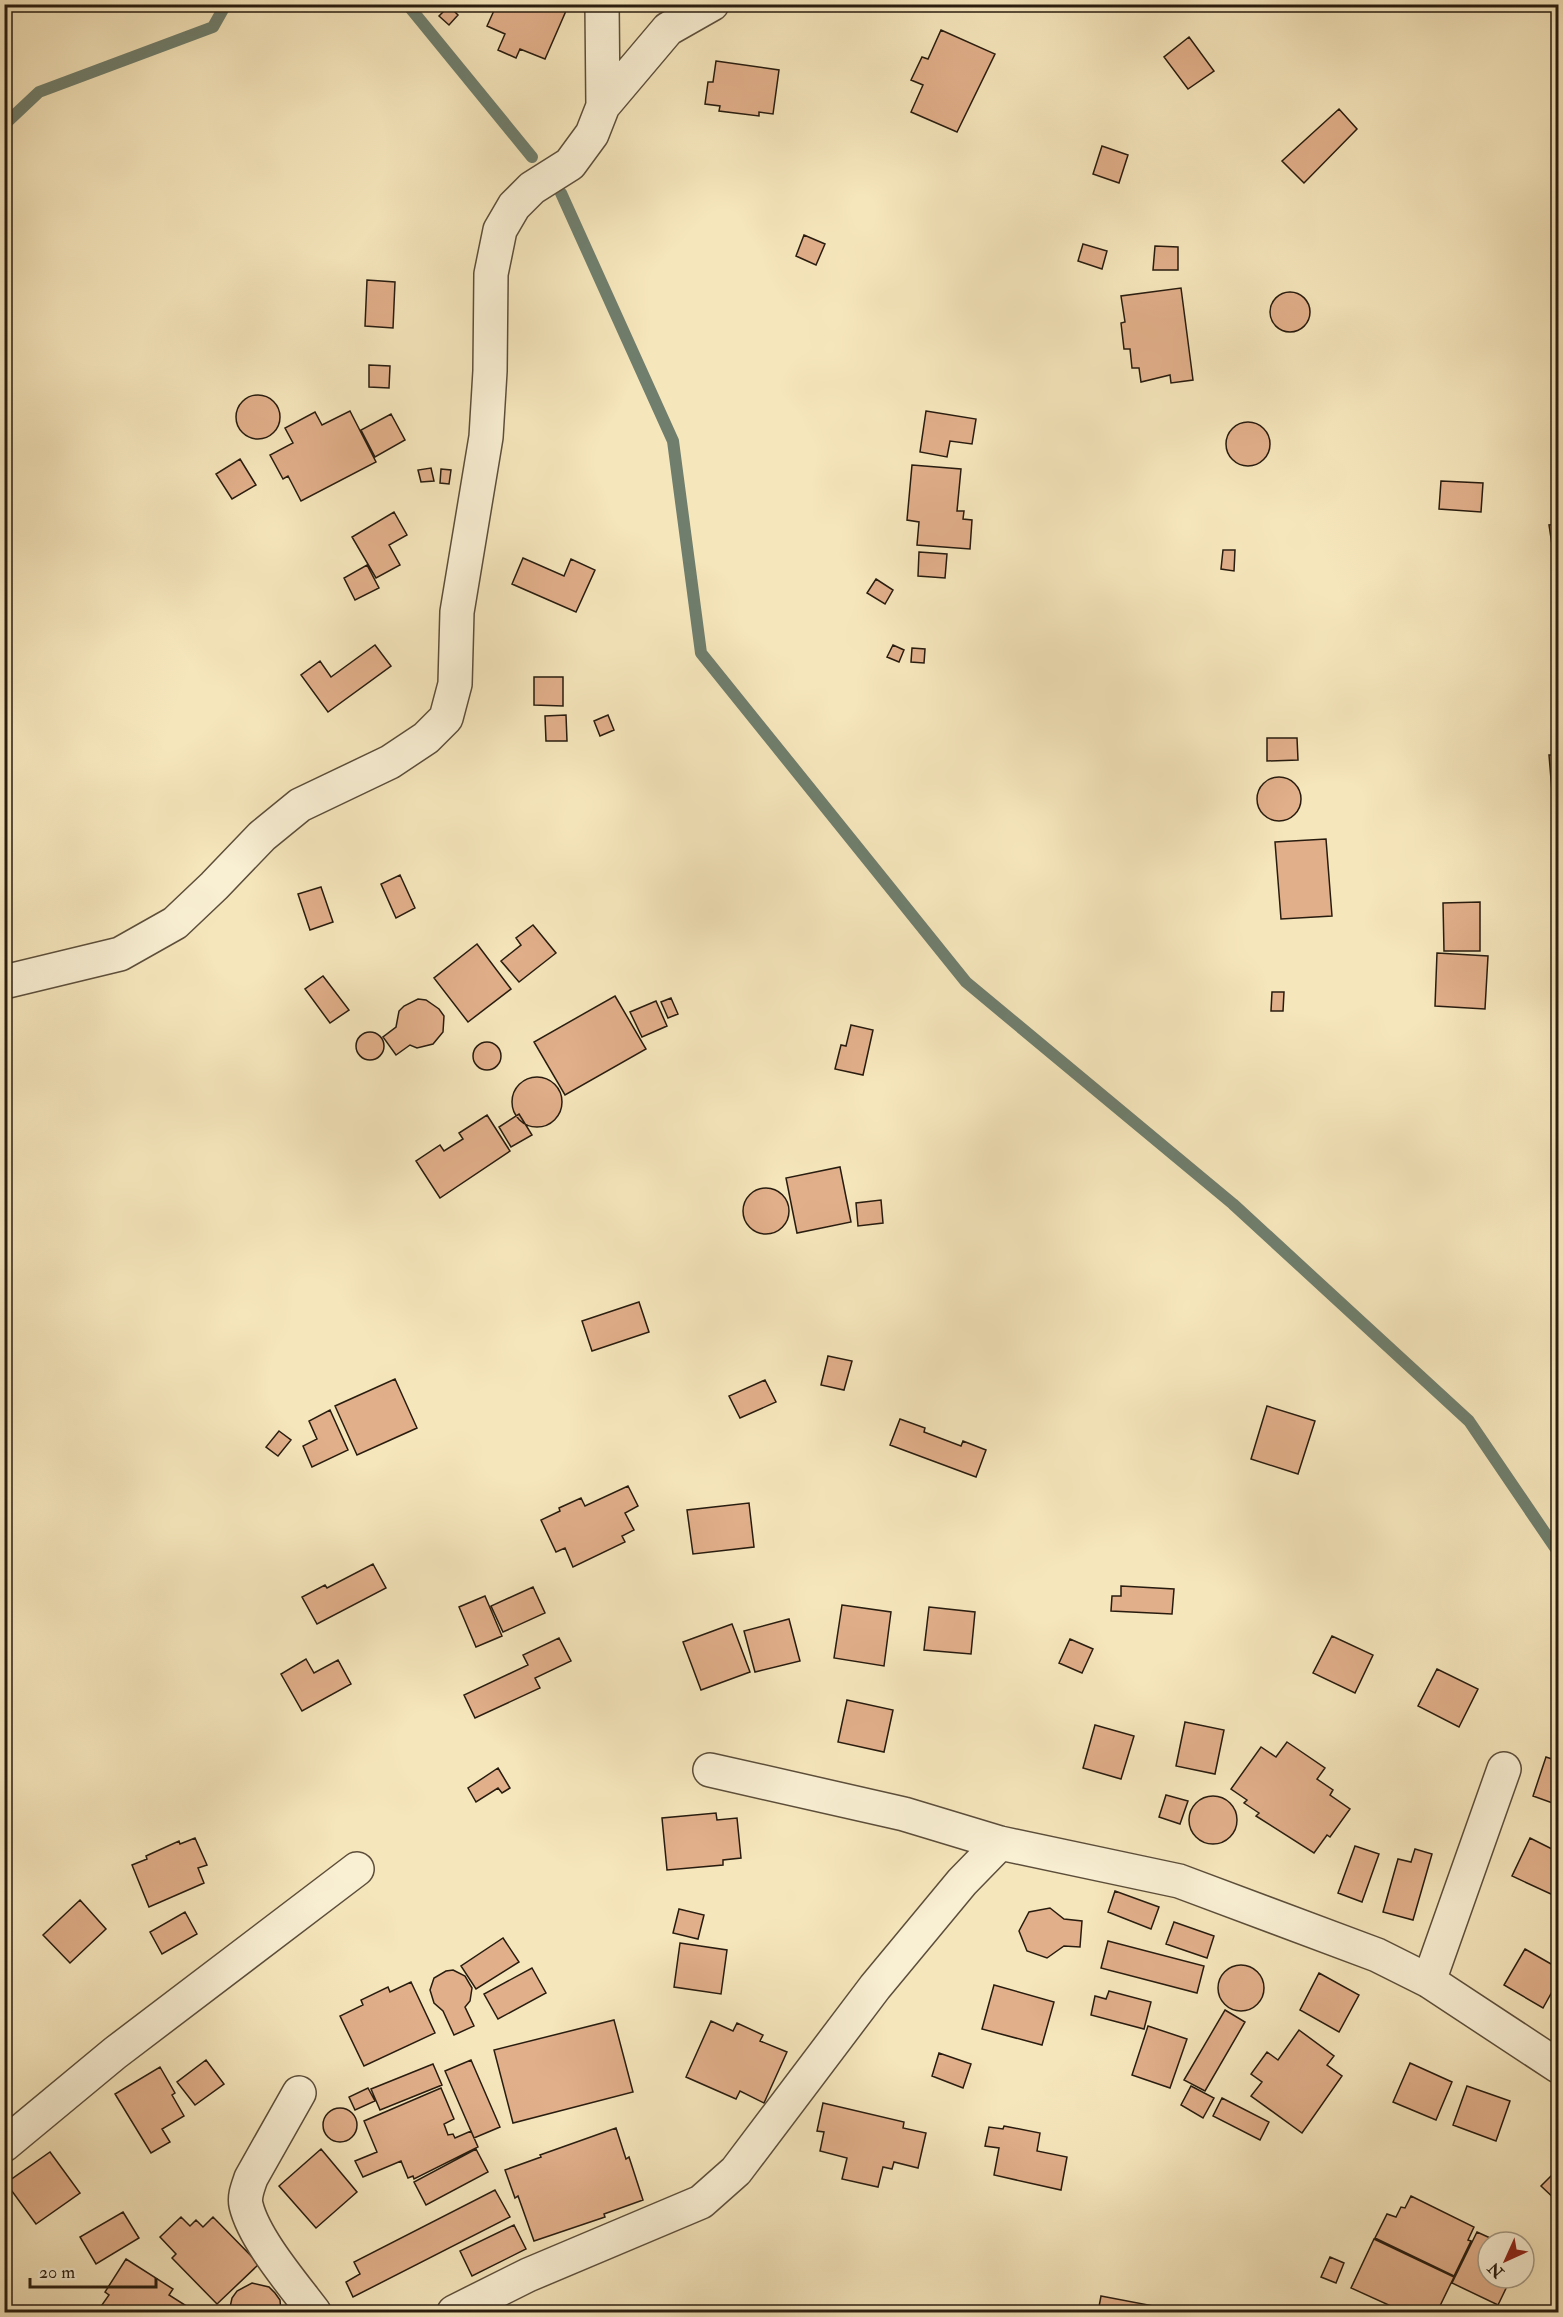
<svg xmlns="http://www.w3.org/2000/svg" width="1563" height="2317" viewBox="0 0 1563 2317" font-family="'IM FELL Double Pica',serif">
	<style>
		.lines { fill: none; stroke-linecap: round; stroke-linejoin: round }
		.stream { stroke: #6f7e6d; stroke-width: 12 }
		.building { fill: #e1af8a; stroke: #281c0f; stroke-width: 1.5 }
		.street-casing { stroke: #5c4e3a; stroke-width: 36 }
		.street { stroke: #f9efd3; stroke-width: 33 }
	</style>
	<rect width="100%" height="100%" fill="#f6e6bc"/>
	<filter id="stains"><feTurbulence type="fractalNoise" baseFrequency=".00333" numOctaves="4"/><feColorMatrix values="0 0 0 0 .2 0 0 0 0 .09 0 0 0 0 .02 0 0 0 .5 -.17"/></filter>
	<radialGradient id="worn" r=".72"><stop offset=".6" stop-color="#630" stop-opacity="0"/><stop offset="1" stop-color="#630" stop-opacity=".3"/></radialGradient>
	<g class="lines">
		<path class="stream" d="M407,4L532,157
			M4,125L39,92L213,27L226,4
			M561,193L673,441L701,653L966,982L1233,1204L1469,1421L1558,1552"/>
	</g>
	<path class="building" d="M497,4H569L545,59L520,49L516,58L498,50L505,34L487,26Z
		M449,6L458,15L449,25L439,16Z
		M941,30L995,54L957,132L911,112L923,85L911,80L922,57L928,59Z
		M1189,37L1214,71L1188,89L1164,57Z
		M716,61L779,70L773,114L759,112V116L719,111L720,106L705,104L708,82H713Z
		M1339,109L1357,129L1304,183L1282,161Z
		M1102,146L1128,155L1119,183L1093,174Z
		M804,235L825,244L816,265L796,256Z
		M1083,244L1107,251L1102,269L1078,261Z
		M1155,246L1178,247V270H1153Z
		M367,280L395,282L393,328L365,326Z
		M1181,288L1193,380L1171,383L1170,375L1141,382L1139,368H1132L1130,349H1124L1121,323L1125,322L1121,296Z
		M1270 312a20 20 0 1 1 40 0a20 20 0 1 1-40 0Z
		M369,365L390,366L389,388L369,387Z
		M236 417a22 22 0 1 1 44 0a22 22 0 1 1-44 0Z
		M350,411L376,462L301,501L288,476L283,479L270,455L293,443L285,428L315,412L322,425Z
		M926,411L976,419L972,444L950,441L947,457L920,452Z
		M391,414L405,440L375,457L361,430Z
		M1226 444a22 22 0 1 1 44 0a22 22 0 1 1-44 0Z
		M240,459L256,485L232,499L216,474Z
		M912,465L961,469L957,511H964L963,519L972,520L970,549L917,545L919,522L907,520Z
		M431,468L434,481L421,482L418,470Z
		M441,469L451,470L449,484L440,483Z
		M1441,481L1483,483L1481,512L1439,509Z
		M394,512L407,535L389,545L400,565L376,578L352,537Z
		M1558,524V558H1554L1549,525Z
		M1223,550H1235L1234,571L1221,569Z
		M919,552L947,554L945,578L918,576Z
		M523,558L564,576L571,559L595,570L576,612L512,584Z
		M367,565L379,588L355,600L344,578Z
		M876,579L893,590L885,604L867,593Z
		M375,645L391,666L328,712L301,675L320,661L331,677Z
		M893,645L904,650L899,662L887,657Z
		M912,648L925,649L924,663L911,662Z
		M534,677H563V706L534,705Z
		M566,715L567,741H546L545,716Z
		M608,715L614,730L600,736L594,721Z
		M1267,738H1297L1298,760L1267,761Z
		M1549,755H1558V840H1556Z
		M1257 799a22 22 0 1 1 44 0a22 22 0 1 1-44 0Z
		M1326,839L1332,916L1281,919L1275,842Z
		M400,875L415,908L396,918L381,884Z
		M321,887L333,922L310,930L298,894Z
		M1480,902V951H1444L1443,903Z
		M533,925L556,953L519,982L501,961L521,945L516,938Z
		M477,944L511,989L468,1022L434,978Z
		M1437,953L1488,956L1485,1009L1435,1006Z
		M323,976L349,1010L330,1023L305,989Z
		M1272,992H1284L1283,1011H1271Z
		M615,996L646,1049L565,1095L534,1042Z
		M671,998L678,1014L668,1018L661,1002Z
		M418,999L426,1000L439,1009L444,1016L443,1032L433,1044L417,1048L410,1045L396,1055L383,1037L396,1027L399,1011L404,1006Z
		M656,1001L667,1026L642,1037L630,1012Z
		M851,1025L873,1030L863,1075L835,1069L841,1045L846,1046Z
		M356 1046a14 14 0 1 1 28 0a14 14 0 1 1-28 0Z
		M473 1056a14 14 0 1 1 28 0a14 14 0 1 1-28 0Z
		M512 1102a25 25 0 1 1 50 0a25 25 0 1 1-50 0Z
		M519,1114L532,1135L511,1147L499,1127Z
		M487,1115L510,1151L440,1198L416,1161L440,1145L444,1151L463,1139L459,1133Z
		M840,1167L851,1222L797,1233L786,1178Z
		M743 1211a23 23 0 1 1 46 0a23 23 0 1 1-46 0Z
		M881,1200L883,1223L858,1226L856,1203Z
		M1554,1244H1558V1308H1556Z
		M639,1302L649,1332L592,1351L582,1321Z
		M828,1356L852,1361L844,1390L821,1385Z
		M395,1379L417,1428L357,1455L335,1406Z
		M765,1380L776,1402L740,1418L729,1396Z
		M1267,1406L1315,1421L1298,1474L1251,1459Z
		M330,1410L348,1450L312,1467L303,1446L317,1439L309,1421Z
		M900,1419L925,1428L924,1432L961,1446L963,1441L986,1450L976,1477L890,1445Z
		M279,1431L291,1440L278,1456L266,1447Z
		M628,1486L638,1506L625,1513L634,1530L622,1536L625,1542L573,1567L565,1548L556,1552L541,1520L560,1511L559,1508L581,1498L585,1506Z
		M749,1503L754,1547L693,1554L687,1510Z
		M373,1564L386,1588L317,1624L302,1597L325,1585L327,1588Z
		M1121,1586L1174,1589L1172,1614L1111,1611L1112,1596H1121Z
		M533,1587L545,1613L503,1632L491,1606Z
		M485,1596L502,1636L476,1647L459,1607Z
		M842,1605L891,1612L884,1666L834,1658Z
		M929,1607L975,1612L971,1654L924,1650Z
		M789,1619L800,1661L755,1672L744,1631Z
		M732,1624L750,1672L701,1690L683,1642Z
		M1332,1636L1373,1655L1355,1693L1313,1673Z
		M559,1638L571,1661L535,1678L540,1688L475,1718L464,1695L528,1665L523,1655Z
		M1070,1639L1093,1649L1082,1673L1059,1663Z
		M306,1659L314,1673L338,1660L351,1684L302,1711L281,1674Z
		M1437,1669L1478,1689L1459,1727L1418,1706Z
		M847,1700L893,1710L884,1752L838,1742Z
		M1185,1722L1224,1730L1215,1774L1176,1766Z
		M1095,1725L1134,1736L1121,1779L1083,1768Z
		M1287,1742L1325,1768L1317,1779L1333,1790L1330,1795L1350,1809L1330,1837L1327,1835L1314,1853L1256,1816L1259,1813L1244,1803L1247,1800L1231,1789L1261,1747L1276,1757Z
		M1546,1757L1558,1761V1805L1533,1796Z
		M498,1768L510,1788L502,1793L498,1788L476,1802L468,1788Z
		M1166,1795L1188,1801L1180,1824L1159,1817Z
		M1189 1820a24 24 0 1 1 48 0a24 24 0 1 1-48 0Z
		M716,1813L717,1820L737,1818L741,1858L723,1860V1865L667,1870L662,1818Z
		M195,1838L207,1865L198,1868L204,1883L149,1907L132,1865L147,1859L146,1856L179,1841L180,1844Z
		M1530,1838L1558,1852V1884L1553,1895L1512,1876Z
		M1355,1846L1379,1854L1362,1902L1338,1893Z
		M1415,1849L1432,1854L1413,1920L1383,1912L1398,1859L1411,1862Z
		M1115,1891L1159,1907L1151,1929L1108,1912Z
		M80,1900L106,1929L70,1963L43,1935Z
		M1050,1908L1064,1919L1082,1921L1080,1947L1064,1946L1047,1958L1027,1951L1019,1931L1029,1912Z
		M679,1909L704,1915L698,1939L673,1933Z
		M185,1912L197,1934L162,1954L150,1932Z
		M1174,1922L1214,1936L1207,1958L1166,1944Z
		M503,1938L519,1962L476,1989L461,1966Z
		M1108,1941L1204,1966L1197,1993L1101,1968Z
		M680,1943L727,1950L721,1994L674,1987Z
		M1525,1949L1558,1968V1981L1543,2008L1504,1985Z
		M1218 1988a23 23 0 1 1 46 0a23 23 0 1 1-46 0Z
		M532,1968L546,1993L498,2019L484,1994Z
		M453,1970L465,1976L472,1988L470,2001L465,2007L474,2026L454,2035L443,2011L434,2003L430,1990L434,1978L446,1971Z
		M1319,1973L1359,1995L1339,2032L1300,2010Z
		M411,1982L435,2033L364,2066L340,2016L363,2005L361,2000L388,1987L390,1992Z
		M994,1985L1054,2002L1042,2045L982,2029Z
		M1109,1991L1151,2002L1144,2029L1091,2015L1095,1996L1106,1999Z
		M1225,2010L1245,2022L1205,2091L1184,2080Z
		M614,2020L633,2092L513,2123L494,2050Z
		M711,2021L733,2031L737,2023L763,2035L760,2041L787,2052L764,2103L740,2091L736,2099L686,2077Z
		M1148,2026L1187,2039L1170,2088L1132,2075Z
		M1299,2030L1334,2056L1327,2065L1342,2076L1302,2133L1251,2096L1262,2082L1251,2074L1267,2052L1278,2060Z
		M939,2053L971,2064L963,2088L932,2076Z
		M206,2060L224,2084L195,2105L177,2082Z
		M471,2060L500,2127L474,2138L445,2071Z
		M1410,2063L1452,2082L1436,2120L1393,2102Z
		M433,2064L442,2085L380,2110L371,2089Z
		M160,2067L175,2093L172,2095L184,2116L162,2129L170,2142L151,2153L115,2094Z
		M1191,2086L1214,2098L1203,2118L1181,2105Z
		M1467,2086L1510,2101L1496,2141L1453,2125Z
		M368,2088L375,2101L355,2110L349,2097Z
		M441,2088L454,2119L444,2124L448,2135L453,2134L455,2138L471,2131L478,2147L414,2179L413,2176L408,2178L401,2161L363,2177L355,2161L377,2152L364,2121Z
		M1222,2098L1269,2122L1260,2140L1213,2116Z
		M823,2103L904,2122L903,2128L926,2133L918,2168L894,2162L892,2169L883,2167L878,2187L842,2179L847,2158L820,2151L824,2132L817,2131Z
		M323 2125a17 17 0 1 1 34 0a17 17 0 1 1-34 0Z
		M1004,2126L1040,2133L1037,2151L1067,2157L1061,2190L994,2175L999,2148L985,2146L989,2127L1003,2129Z
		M616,2128L626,2159L629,2157L643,2200L604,2214L605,2217L534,2241L518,2196L515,2198L505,2170L541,2157L540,2155Z
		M321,2149L357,2192L316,2228L279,2186Z
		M476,2149L488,2172L426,2205L414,2182Z
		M50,2152L80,2193L36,2224L6,2183Z
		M1558,2169V2202L1541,2186Z
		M495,2190L510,2217L353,2297L346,2282L360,2274L354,2262Z
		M1411,2196L1474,2227L1468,2240L1471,2241L1454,2276L1375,2238L1387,2214L1396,2217L1401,2207L1405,2208Z
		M123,2212L139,2238L96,2264L80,2237Z
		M181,2217L190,2226L196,2220L203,2227L213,2217L259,2264L217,2304L172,2258L176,2254L160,2237Z
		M514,2225L526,2249L472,2276L460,2251Z
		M1477,2232L1499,2242H1488V2278H1511L1498,2305L1452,2283Z
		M1374,2239L1454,2277L1437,2312H1404L1351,2288Z
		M1330,2257L1344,2263L1336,2283L1321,2277Z
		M126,2259L173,2289L169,2295L196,2312H97L109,2295L105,2292Z
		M252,2283L269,2287L275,2293L280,2300L281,2312H229L232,2298L237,2291Z
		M1101,2296L1159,2307L1158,2312H1098Z
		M538,2307L547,2308L555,2312H521L528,2308Z"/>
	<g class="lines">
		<g class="street-casing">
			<path id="street" d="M603,106L668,29L712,4
				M4,982L120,954L175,923L214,886L262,836L300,805L390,762L426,738L446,718L455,684L457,612L486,437L490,371L491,274L500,230L514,206L532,188L570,164L592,134L603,106L602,4
				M710,1770L904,1814L1000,1843L1179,1881L1377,1955L1429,1981L1558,2066
				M1429,1981L1504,1769
				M299,2093L251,2178C248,2187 244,2196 246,2205C254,2239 293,2284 314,2312
				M4,2145L115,2053L357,1869
				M454,2312L528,2275L701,2202L736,2171L875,1987L962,1882L1000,1843"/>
		</g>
		<use href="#street" class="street"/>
	</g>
	<rect width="1563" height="2317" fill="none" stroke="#f6e6bc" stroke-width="24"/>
	<rect x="6" y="6" width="1551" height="2305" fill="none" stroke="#281c0f" stroke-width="3"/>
	<rect x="12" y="12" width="1539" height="2293" fill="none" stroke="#281c0f" stroke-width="1.5"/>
	<g transform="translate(1506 2260) rotate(225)"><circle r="28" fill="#f9efd3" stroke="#a59b85" stroke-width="1.5"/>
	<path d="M0-4.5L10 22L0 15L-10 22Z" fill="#8f2418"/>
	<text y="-9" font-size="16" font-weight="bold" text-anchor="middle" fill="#281c0f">N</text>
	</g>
	<path d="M30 2278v9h126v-9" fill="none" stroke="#281c0f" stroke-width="3"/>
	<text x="39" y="2278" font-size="18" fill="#281c0f" stroke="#f9efd3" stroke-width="4.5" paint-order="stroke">20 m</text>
	<rect width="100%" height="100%" filter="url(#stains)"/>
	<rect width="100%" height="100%" fill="url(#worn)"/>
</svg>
